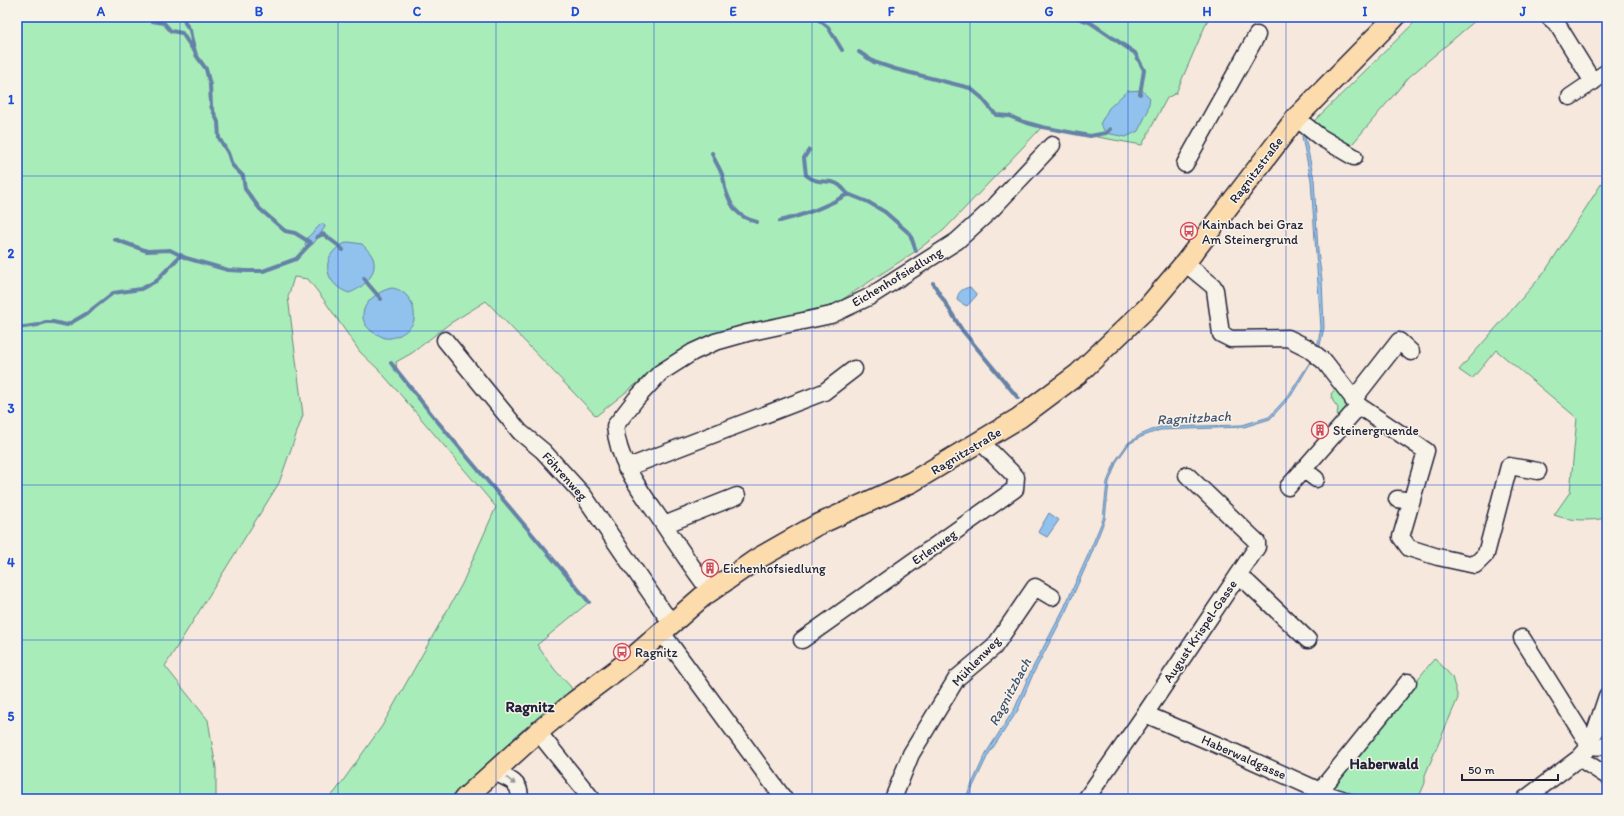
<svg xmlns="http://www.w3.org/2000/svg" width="1624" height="816" viewBox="0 0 1624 816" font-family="Itim,sans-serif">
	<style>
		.green { fill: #a8edb9; stroke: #65887a }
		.water { fill: #91c2ed; stroke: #6582a6 }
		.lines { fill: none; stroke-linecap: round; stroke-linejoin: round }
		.stream { stroke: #6582a6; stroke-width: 4 }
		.minor-casing { stroke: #22223b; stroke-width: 19 }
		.major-casing { stroke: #22223b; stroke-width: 23 }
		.minor { stroke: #f7f3e8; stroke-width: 16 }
		.major { stroke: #fcdcac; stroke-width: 20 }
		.oneway { fill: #97959a }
		.grid { fill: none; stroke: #1d4ed8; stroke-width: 1; stroke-opacity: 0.55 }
		.labels { text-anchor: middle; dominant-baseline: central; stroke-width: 3; stroke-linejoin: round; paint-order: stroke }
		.street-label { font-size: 13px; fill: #22223b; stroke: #f7f3e8 }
		.poi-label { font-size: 13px; fill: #22223b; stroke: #f7f3e8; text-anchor: start }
		.water-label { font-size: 14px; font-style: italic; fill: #435270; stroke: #f7f3e8 }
		.quarter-label { font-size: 15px; font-weight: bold; fill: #22223b; stroke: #f7f3e8 }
		.neatline { fill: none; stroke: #1d4ed8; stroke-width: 1.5 }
		.grid-label { font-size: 13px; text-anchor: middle; font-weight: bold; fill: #1d4ed8 }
	</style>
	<rect width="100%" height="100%" fill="#f7e8dd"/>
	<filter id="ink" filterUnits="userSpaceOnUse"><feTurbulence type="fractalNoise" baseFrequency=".025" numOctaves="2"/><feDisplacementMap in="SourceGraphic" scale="8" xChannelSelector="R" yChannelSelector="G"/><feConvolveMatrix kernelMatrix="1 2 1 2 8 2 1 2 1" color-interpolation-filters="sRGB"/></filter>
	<g filter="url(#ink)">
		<path class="green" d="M17,17H1209L1176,93L1167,98L1142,145L1042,127L944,230L916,251L825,311L675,353L596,416L486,301L449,324L412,353L396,362L397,370L433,416L589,602L537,645L555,670L570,686L573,691L524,731L452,799H327L335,792L382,726L462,584L496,507L412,408L379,370L360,352L324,300L308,279L294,277L288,297L303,415L279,483L165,666L208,720L216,768V799H17Z
			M1420,17H1474L1476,20L1409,77L1348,149L1311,124Z
			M1607,175V518C1590,521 1570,521 1554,515L1570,492L1577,418L1496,350L1472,379L1459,370L1544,273Z
			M1336,388L1349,399L1348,409L1344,414L1337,415L1338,408L1333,401L1331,394Z
			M1435,658L1452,677L1458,698L1425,775V783L1418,799H1369L1333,787L1331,785Z"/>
		<path class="water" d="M1142,90L1150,98L1147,113L1138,131L1126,137L1106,133L1100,124L1109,108L1127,91Z
			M1303,129L1306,130L1305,137L1314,179L1318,251L1322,280L1324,328L1319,349L1291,396L1270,419L1244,427L1160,430L1141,437L1129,444L1117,461L1109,482L1105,519L1091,555L1066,611L1033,674L1018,710L988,755L967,799H965L986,753L1015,708L1030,673L1063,610L1088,555L1103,519L1107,482L1116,460L1128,443L1140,435L1159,427L1242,425L1269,417L1288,396L1313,357L1317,347L1321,328L1311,180L1302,137Z
			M321,224H324L325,227L314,243L309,247L306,246L305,244L308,237Z
			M349,242L362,244C365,247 370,252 372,256C380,272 364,288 349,293C321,284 320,250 349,242Z
			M970,287L977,295L967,306L961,303L957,300C958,291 962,289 970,287Z
			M392,288C407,290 416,305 414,320C412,330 395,340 385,338C382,337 377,334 374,333C349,316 371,292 392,288Z
			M1049,513L1059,520L1047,537L1038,532Z"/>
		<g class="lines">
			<path class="stream" d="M148,17L152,21L164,23L171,31L182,33L193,50
				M184,17L185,23L190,30L192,41L196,55L206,69L210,85L211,106L218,122L219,138L228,153L232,165L243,176L245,189L260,209L285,231L295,233L311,243
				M815,17L828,27L842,50
				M1075,17L1091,23L1135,53L1144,70L1140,94
				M859,52L874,62L895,69L970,88L981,97L996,115L1009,116L1024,122L1042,127L1090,136L1106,133L1110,129
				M809,150L804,158L806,175C819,186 829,178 839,185C842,187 845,191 848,194
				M712,153C714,160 718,165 721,172C724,177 724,183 725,188C731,207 737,217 757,222
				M780,221C805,215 826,207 848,194L868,202L885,212L910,234L916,251
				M317,237L323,234L339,246L343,250
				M114,239L147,251L170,250L186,258L228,270L247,271H263L296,259L310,244
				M364,278L368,284L381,299
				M933,283L962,330L1018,398
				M17,328L38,325L45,322H53L67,325L86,314L113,293L141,289L156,281L181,255
				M391,363L433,416L589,602
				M515,739L524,731
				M452,799L458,793"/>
			<g class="minor-casing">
				<path id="minor" d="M1549,17L1557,24L1593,82
					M1570,97L1607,72
					M1296,118L1320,137L1354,157
					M1185,164L1257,35
					M1185,263L1213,286L1215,290L1221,334L1231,339L1288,338L1306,347L1325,362L1359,406L1426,451L1401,537L1409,548L1438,557L1475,565L1486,554L1509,466L1538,471
					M445,340L520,432L543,451L584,496L664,613L673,622
					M1353,400L1399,341L1411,352
					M626,468L824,392L854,369
					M1303,469L1316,479
					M1288,487L1359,406
					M1397,499L1412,501
					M664,525L737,496
					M1238,575L1249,584L1308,640
					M710,591C692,568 676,543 660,519C640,490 618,462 615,426L636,399L660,373L693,352L715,342L747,333L831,315L869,297L957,241L992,209L1052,145
					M662,633L784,799
					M1522,638L1586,740L1588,748L1579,758
					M802,640L1015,489L1016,477L981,442
					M1145,714L1227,749L1329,795L1342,799
					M538,732L592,799
					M1586,740L1595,732L1607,696
					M1588,745C1596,747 1600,748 1607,744
					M493,772C505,777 523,782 519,799
					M1320,791L1408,682
					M893,799L911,754L957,678L994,647L1035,587L1052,597
					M1086,799L1145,714L1257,547V542L1253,538L1187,475
					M1525,799L1579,758L1607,776"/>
			</g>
			<g class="major-casing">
				<path id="major" d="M464,799L538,732L574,702L630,660L702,597L757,559L815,526L912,482L1019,418L1078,374L1148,307L1185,263L1296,118L1395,17"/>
			</g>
			<use href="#minor" class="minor"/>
			<use href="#major" class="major"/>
		</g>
		<defs><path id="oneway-solid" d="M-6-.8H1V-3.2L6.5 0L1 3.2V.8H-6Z"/></defs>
		<use class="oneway" href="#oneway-solid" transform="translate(511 781) rotate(38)"/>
	</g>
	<path class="grid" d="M180,17V799M338,17V799M496,17V799M654,17V799M812,17V799M970,17V799M1128,17V799M1286,17V799M1444,17V799M17,176H1607M17,331H1607M17,485H1607M17,640H1607"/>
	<defs>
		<g id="bus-ring" transform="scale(0.9)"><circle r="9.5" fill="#f7f3e8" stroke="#d1495b" stroke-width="1.5"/><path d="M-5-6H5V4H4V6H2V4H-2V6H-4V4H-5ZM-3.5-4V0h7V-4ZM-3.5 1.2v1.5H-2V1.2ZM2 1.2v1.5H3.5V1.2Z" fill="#d1495b"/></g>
		<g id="building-ring" transform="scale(0.9)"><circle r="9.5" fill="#f7f3e8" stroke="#d1495b" stroke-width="1.5"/><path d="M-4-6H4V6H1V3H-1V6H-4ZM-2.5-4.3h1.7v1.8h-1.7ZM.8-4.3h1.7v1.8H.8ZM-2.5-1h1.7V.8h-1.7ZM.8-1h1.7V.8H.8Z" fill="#d1495b"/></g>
	</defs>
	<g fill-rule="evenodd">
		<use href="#bus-ring" x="1189" y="231"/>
		<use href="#building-ring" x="1320" y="430"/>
		<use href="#building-ring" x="710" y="568"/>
		<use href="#bus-ring" x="622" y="652"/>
	</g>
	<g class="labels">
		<g class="street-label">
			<text transform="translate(1256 170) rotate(-53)">Ragnitzstraße</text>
			<text transform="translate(897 277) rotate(-31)">Eichenhofsiedlung</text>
			<text transform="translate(966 451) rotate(-31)">Ragnitzstraße</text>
			<text transform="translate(565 476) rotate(48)">Föhrenweg</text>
			<text transform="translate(934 547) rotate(-35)">Erlenweg</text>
			<text transform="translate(1200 631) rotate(-56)">August Krispel-Gasse</text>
			<text transform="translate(976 661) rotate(-46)">Mühlenweg</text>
			<text transform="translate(1244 757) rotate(24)">Haberwaldgasse</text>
		</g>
		<g class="poi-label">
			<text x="1202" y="224">Kainbach bei Graz<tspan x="1202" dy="15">Am Steinergrund</tspan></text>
			<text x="1333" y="430">Steinergruende</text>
			<text x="723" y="568">Eichenhofsiedlung</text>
			<text x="635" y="652">Ragnitz</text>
		</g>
		<g class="water-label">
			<text transform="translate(1194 418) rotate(-3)">Ragnitzbach</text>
			<text transform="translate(1010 692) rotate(-62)">Ragnitzbach</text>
		</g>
		<g class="quarter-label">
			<text x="530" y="707">Ragnitz</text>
			<text x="1384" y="764">Haberwald</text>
		</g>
	</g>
	<rect width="1624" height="816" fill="none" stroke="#f7f3e8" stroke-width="44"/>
	<path d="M1462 774v6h96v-6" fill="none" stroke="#22223b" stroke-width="2"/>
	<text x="1468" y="774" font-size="12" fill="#22223b" stroke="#f7f3e8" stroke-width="3" paint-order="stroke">50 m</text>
	<rect x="22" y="22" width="1580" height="772" class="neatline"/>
	<g class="grid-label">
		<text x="101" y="16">A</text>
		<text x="259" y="16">B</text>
		<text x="417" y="16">C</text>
		<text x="575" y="16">D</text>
		<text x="733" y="16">E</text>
		<text x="891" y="16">F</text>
		<text x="1049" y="16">G</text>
		<text x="1207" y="16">H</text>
		<text x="1365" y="16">I</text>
		<text x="1523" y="16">J</text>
		<text x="11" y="104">1</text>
		<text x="11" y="258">2</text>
		<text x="11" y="413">3</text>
		<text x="11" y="567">4</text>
		<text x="11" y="721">5</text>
	</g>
</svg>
